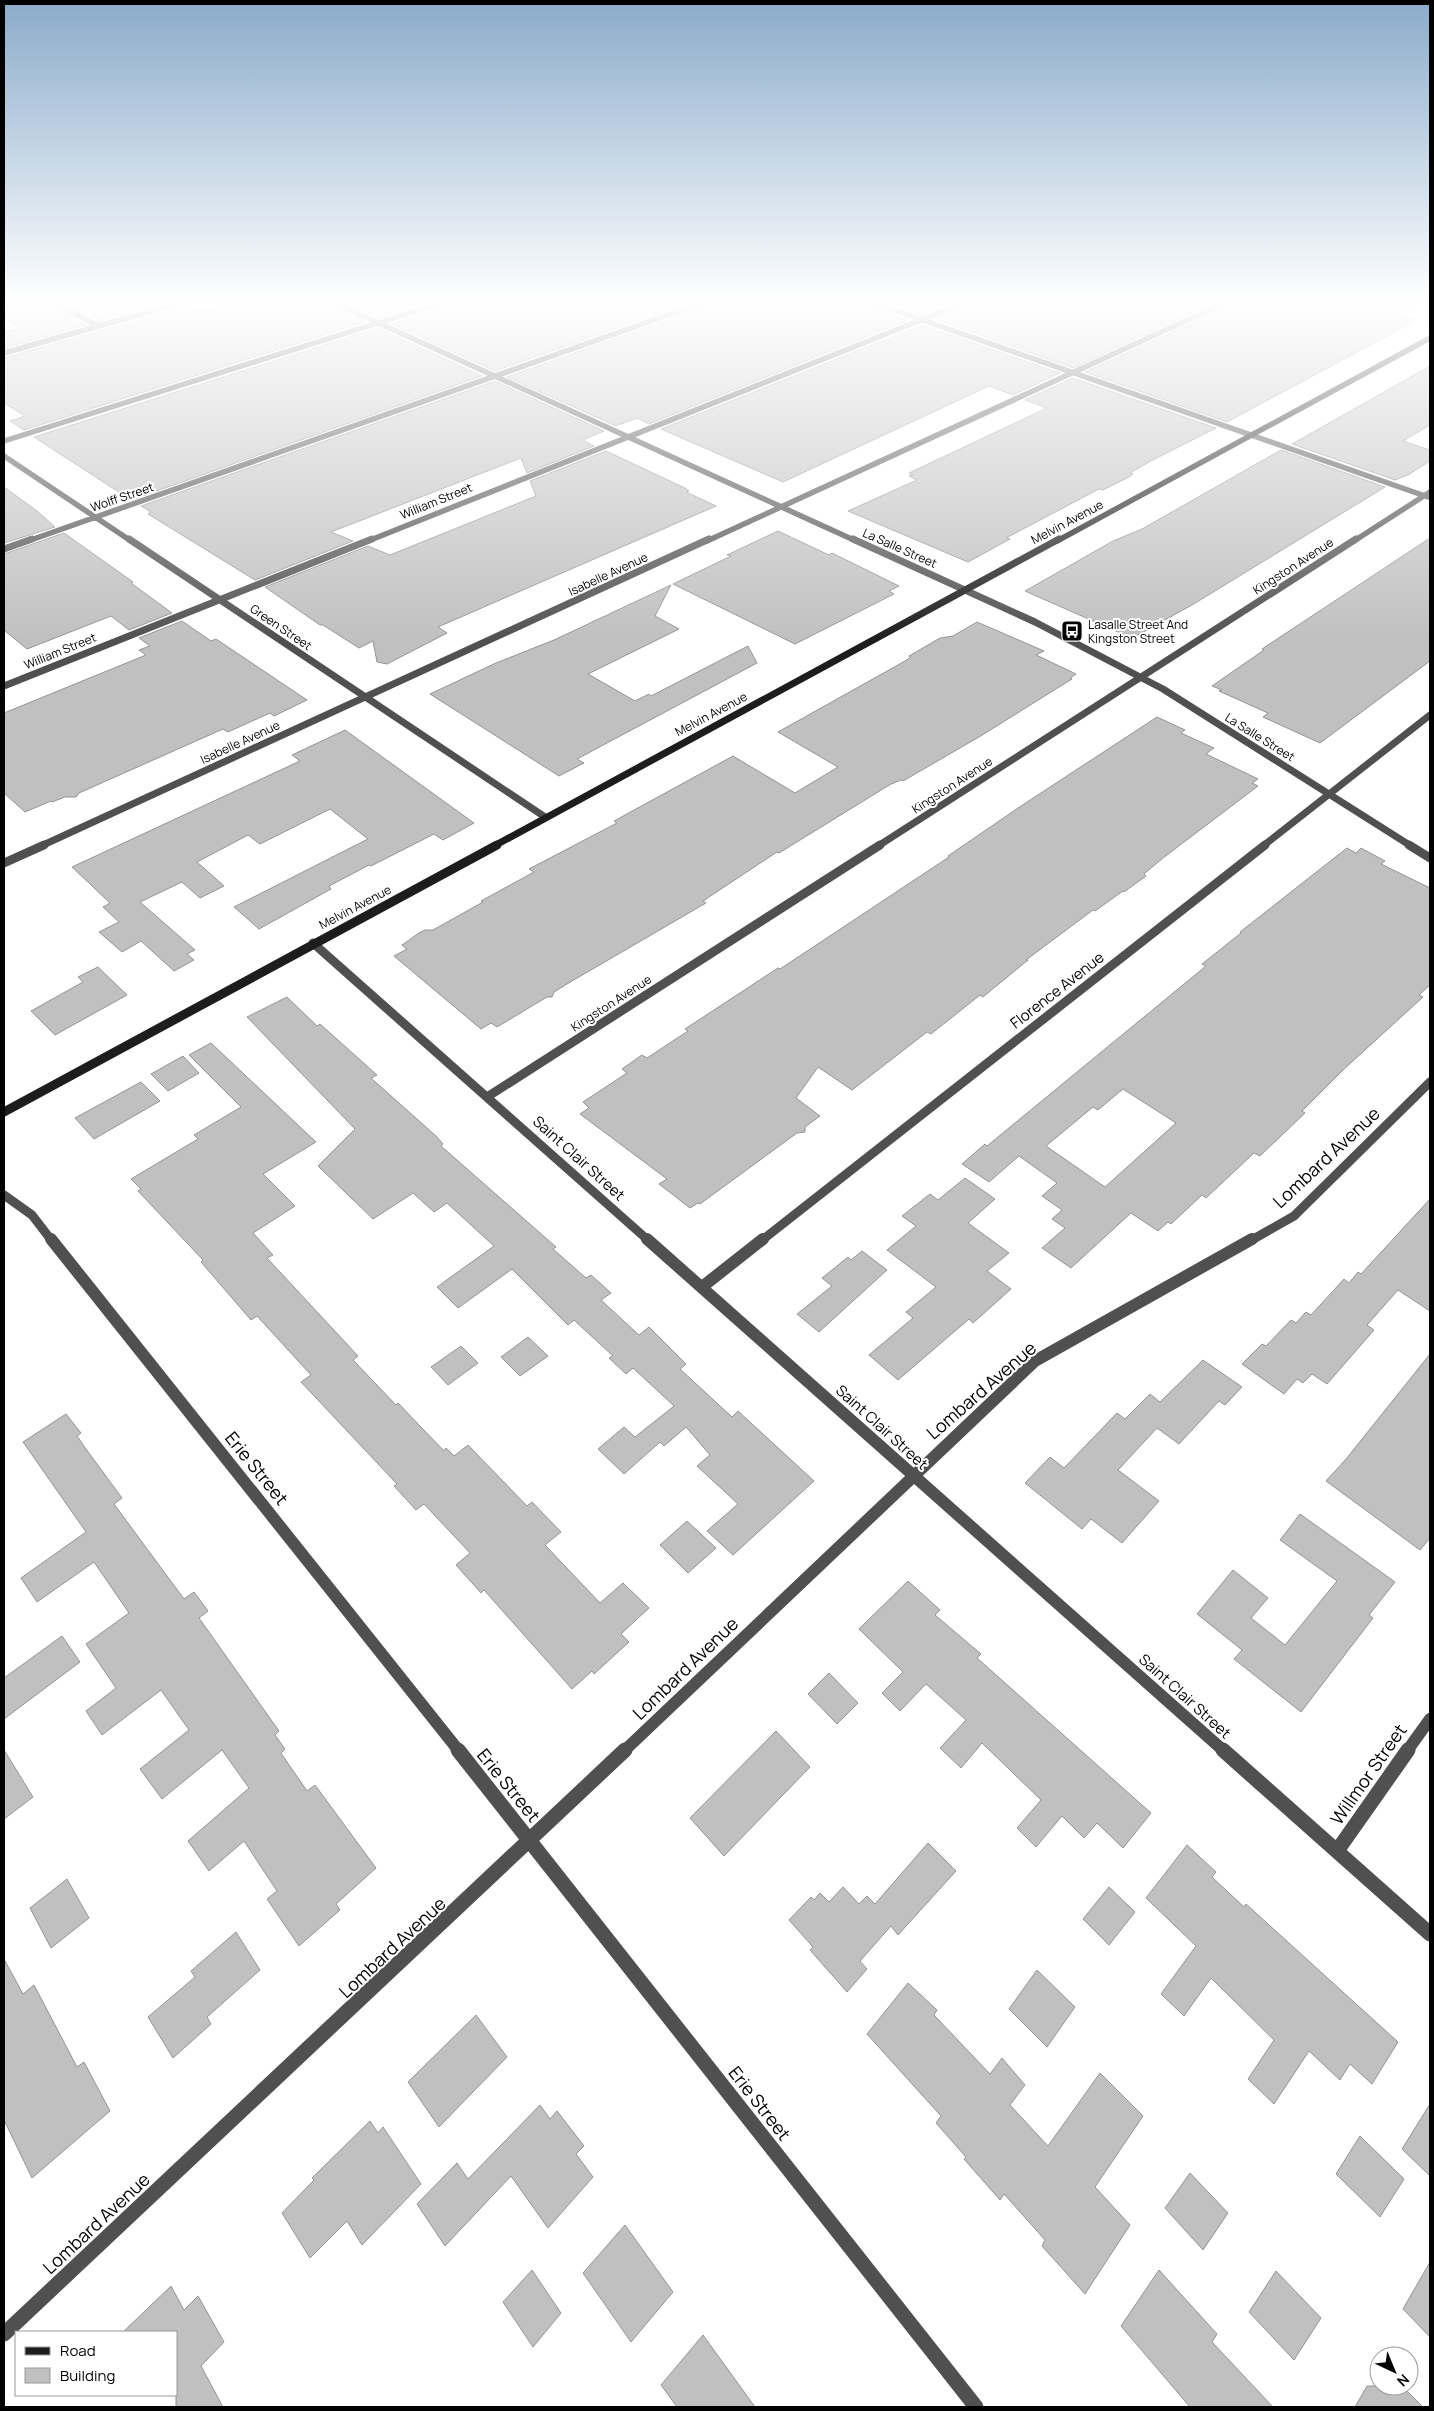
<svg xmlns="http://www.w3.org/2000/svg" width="1434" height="2411" viewBox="0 0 1434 2411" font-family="Manrope,sans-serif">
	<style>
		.building { fill: #c0c0c0; stroke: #949494; fill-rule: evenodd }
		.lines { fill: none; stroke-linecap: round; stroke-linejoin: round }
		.street-far4 { stroke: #505050; stroke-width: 5.5 }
		.street-far3 { stroke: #505050; stroke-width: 7 }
		.street-far2 { stroke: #505050; stroke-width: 9 }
		.street-far1 { stroke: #505050; stroke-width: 12 }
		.street { stroke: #505050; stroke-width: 15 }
		.secondary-far2 { stroke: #1d1d1d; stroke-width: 5.5 }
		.secondary-far1 { stroke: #1d1d1d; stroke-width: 7 }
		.secondary { stroke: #1d1d1d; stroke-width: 9 }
		.labels { text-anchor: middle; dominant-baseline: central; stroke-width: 4; stroke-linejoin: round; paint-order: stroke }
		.far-street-label { font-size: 12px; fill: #000; stroke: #fff }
		.far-poi-label { font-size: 12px; fill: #000; stroke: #fff; text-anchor: start }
		.street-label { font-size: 15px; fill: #000; stroke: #fff }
		.near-street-label { font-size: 18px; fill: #000; stroke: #fff }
	</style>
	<rect width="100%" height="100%" fill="#fff"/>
	<path class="building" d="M4,304H52L55,308L86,325L4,348V332L19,328L4,319Z
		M67,304H160L99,321Z
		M181,304H191L192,312L219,304H332L335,308L365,322L24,430L10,421L25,416L4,403V358L177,309Z
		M348,304H423L379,318Z
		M443,304H686L495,371L391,324L439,308Z
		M704,304H872L875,308L908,320L649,424L637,418L616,426L507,377L701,308Z
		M891,304H949L922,315Z
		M966,304H1211L1073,368L935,319L963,308Z
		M1227,304H1420L1398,315L1415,320L1404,327L1227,422L1085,372L1224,308Z
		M922,325L1060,373L1013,395L989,386L783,482L661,429Z
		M378,328L482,376L131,500L34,437Z
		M1430,366V425L1403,441L1430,450V461L1408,475L1395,480L1292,444Z
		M1073,378L1216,428L1149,462L1130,473L1133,474L1129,477L1103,490L1099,489L1006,538L1010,539L968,562L848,511L917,480L909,476L913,475L909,473L1047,408L1025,400Z
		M495,381L604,431L583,440L594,446L527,473L521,458L331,532L353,541L255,580L148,514L151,512L141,506Z
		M1281,450L1385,487L1192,605L1136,636L1130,634L1127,636L1025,591L1113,541L1142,529Z
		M606,451L685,488L689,491L686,492L716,506L438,627L447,633L387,664L377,662L373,641L359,648L323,625H320L265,587L368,546L390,555L536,496L530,481Z
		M4,487L37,511L55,527L4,543Z
		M778,531L829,555L832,553L899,586L889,591L894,594L795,644L673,584L731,556L727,555Z
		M64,533L133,582L131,583L172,613L129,630L111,616L27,649L4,630V554Z
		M1430,538V661L1320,743L1263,717L1268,713L1219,691L1222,690L1212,686L1264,650L1262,649Z
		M671,585L655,616L679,629L588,674L635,701L649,694L651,696L748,646L757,663L577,759L584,763L559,776L430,694L496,663L554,640Z
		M182,621L211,641L216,639L307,700L274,716L270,713L228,732L223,729L79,793L76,797H65L52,802L51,801L25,812L4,793V713L146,655L139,650L150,646L139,638Z
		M977,622L1044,651L1036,655L1076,674L1070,678L1072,679L979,737L903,781L901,780L891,784L779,853L777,852L703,901L706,903L572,981L554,992L552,997H547L497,1027L491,1023L481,1029L394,956L407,949L402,945L419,933L425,930H433L483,902L481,901L534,872L529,869L617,823L614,821L733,756L795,793L838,767L778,732L905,661L911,657L909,656L940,638L953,636Z
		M1157,717L1185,730L1181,733L1214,748L1206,754L1258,779L1252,783L1258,786L1163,858L1144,874L1146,876L1124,892L1123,891L1095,911L1093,910L1026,960H1028L983,997L980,995L931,1034L927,1032L852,1090L818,1067L796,1098L820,1116L805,1127V1132L797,1133L700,1204L698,1203L690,1208L659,1184L667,1179L580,1114L589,1108L583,1102L627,1073L622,1069L642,1055L647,1058L688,1031L685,1029L778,968L780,969L949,857L948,856L1018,808Z
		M345,730L474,823L443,840L434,834L371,866L369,865L329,886L331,889L259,929L234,907L368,839L330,809L260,844L248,835L197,862L224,886L200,898L182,882L140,902L195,950L187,954L194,960L174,971L141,941L122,952L99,932L119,922L103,907L110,903L72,867L300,761L292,755Z
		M1347,848L1356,853L1361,848L1385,861L1381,864L1430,888V985L1419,995L1423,997L1342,1071L1302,1111L1305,1113L1260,1156L1254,1153L1206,1198L1202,1195L1171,1224L1168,1222L1158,1231L1131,1213L1071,1268L1042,1248L1065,1228L1052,1219L1062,1210L1042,1196L1057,1183L1019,1156L989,1182L962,1164L985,1144L987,1146L1206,966L1202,964L1241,933L1240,932ZM1123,1089L1176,1123L1105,1187L1046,1146L1093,1107L1098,1110Z
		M98,967L127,995L55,1035L31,1011L83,982L78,977Z
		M287,997L317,1026L320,1024L377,1075L371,1078L436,1136L443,1144L441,1146L556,1247L553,1249L586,1278L591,1275L611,1293L601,1300L639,1335L649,1327L686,1364L680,1369L732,1417L738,1411L814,1481L733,1555L707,1531L738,1504L697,1466L710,1455L686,1427L664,1446L660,1442L624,1474L598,1449L624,1427L635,1437L674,1406L633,1368L626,1374L609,1358L613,1356L574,1320L568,1325L512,1269L458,1308L437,1287L494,1246L447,1203L434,1212L413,1193L373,1219L318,1166L355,1129L247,1017Z
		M211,1043L316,1142L263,1174L295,1206L253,1233L273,1255L267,1258L358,1356L353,1360L396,1405L398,1403L444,1451L446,1448L454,1456L468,1445L527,1506L532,1502L561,1532L545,1545L600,1603L623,1583L649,1608L621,1634L629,1642L594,1674L592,1671L572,1689L484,1590L481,1593L456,1565L470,1553L424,1504L416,1510L394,1486L397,1484L301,1382L311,1375L257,1316L251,1320L201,1262L203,1260L138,1191L141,1189L131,1179L198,1139L194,1135L241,1107L189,1055Z
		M183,1056L199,1073L168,1091L151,1074Z
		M141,1082L160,1101L94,1139L75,1118Z
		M965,1178L995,1199L968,1223L1009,1253L987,1271L1011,1289L973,1323L969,1319L898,1380L869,1355L913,1318L906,1312L936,1287L887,1250L916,1226L902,1216L930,1194L938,1200Z
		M1430,1199V1311L1398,1290L1367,1325L1374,1330L1327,1384L1312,1374L1303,1383L1297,1379L1284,1394L1242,1364L1262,1344L1266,1346L1291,1320L1296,1323L1306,1312L1311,1315L1344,1279L1349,1283L1358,1272L1361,1274Z
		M862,1251L887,1270L819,1332L797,1314L832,1286L822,1278L848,1257L851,1260Z
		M528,1337L548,1356L520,1376L501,1357Z
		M461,1346L478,1363L448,1385L431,1367Z
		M1430,1354V1538L1420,1550L1326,1481L1346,1459Z
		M1203,1360L1242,1387L1225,1405L1219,1401L1179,1444L1157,1428L1118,1470L1159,1501L1122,1543L1091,1519L1082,1529L1025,1483L1050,1457L1064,1468L1117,1413L1125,1419L1150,1394L1160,1402Z
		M66,1414L81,1433L77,1436L86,1449L122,1498L114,1504L184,1599L194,1592L208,1611L199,1618L279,1731L275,1735L285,1749L281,1753L307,1791L315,1785L376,1868L336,1904L340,1910L299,1946L267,1899L277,1891L244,1841L209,1871L188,1841L249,1788L222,1750L162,1799L140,1769L189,1730L161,1690L102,1735L86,1711L116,1688L86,1644L129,1613L94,1562L37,1602L21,1578L86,1532L23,1442Z
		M1300,1514L1395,1582L1369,1615L1373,1618L1301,1712L1234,1659L1242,1650L1197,1614L1233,1570L1268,1598L1251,1618L1285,1645L1337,1581L1280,1540Z
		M687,1521L716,1548L688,1573L660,1545Z
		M908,1581L940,1610L935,1615L981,1654L977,1658L1151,1813L1123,1848L1097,1823L1084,1838L1062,1816L1036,1847L1017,1828L1041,1800L982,1743L961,1768L940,1748L966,1720L926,1684L900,1711L882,1693L903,1672L859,1629Z
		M62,1636L80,1662L4,1719V1678Z
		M829,1673L858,1703L837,1724L808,1694Z
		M776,1731L810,1767L724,1856L690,1818Z
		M4,1750L33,1797L4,1819Z
		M928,1843L956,1871L898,1935L891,1926L860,1961L867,1969L847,1992L810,1950L813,1947L789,1920L811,1897L814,1900L820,1893L829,1902L843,1887L859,1904L867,1896L875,1904Z
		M1187,1845L1216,1872L1212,1877L1244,1907L1246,1904L1398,2042L1372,2084L1350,2064L1340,2080L1309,2051L1274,2104L1248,2079L1274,2040L1211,1978L1184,2016L1161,1994L1196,1946L1146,1898Z
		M67,1879L89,1918L51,1948L30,1908Z
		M1109,1887L1135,1912L1109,1945L1083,1919Z
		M236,1932L260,1970L207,2017L211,2024L173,2058L148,2017L195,1977L191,1971Z
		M4,1959L23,1994L34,1985L77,2067L84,2062L110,2111L32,2178L4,2120Z
		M1037,1970L1075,2007L1047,2047L1009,2009Z
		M908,1983L937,2010L934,2015L990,2074L1002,2058L1025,2085L1010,2105L1048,2146L1100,2073L1143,2116L1095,2187L1130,2225L1085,2294L1042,2246L1045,2240L1004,2194L1000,2200L964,2159L966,2157L936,2123L941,2116L867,2034Z
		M476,2015L507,2057L439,2127L408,2082Z
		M1430,2104V2176L1402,2149Z
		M540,2105L550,2119L557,2111L584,2146L576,2154L593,2177L548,2228L511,2176L445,2246L417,2204L457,2163L468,2179Z
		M370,2121L378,2133L383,2127L421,2184L362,2245L347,2221L310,2258L282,2213L314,2180L312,2178Z
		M1360,2136L1404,2179L1380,2217L1336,2174Z
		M1190,2173L1228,2213L1203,2250L1165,2208Z
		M625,2225L673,2292L631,2342L583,2273Z
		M1430,2262V2337L1403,2309Z
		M532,2270L561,2313L533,2347L503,2302Z
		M1159,2270L1217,2334L1212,2342L1273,2407H1190L1121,2326Z
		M1276,2271L1321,2318L1294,2360L1249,2312Z
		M171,2286L184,2310L198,2296L224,2342L201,2366L223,2407H176V2332H123Z
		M703,2335L755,2407H677L661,2385Z
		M1367,2386H1402L1423,2407H1355Z"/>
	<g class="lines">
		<path class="street-far4" d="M57,304L98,326
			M337,304L856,541
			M877,304L1428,497
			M4,353L176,304
			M4,441L438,304
			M4,456L131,541
			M28,541L699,304
			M368,541L961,304
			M707,541L1222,304
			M1354,541L1430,492"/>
		<path class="street-far3" d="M129,539L545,817
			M853,539L1035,622L1163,689L1411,846
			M4,549L32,539
			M4,686L372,539
			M41,846L709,539
			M878,846L1356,539
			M1263,846L1430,715"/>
		<path class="street-far2" d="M1409,845L1430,858
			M4,863L44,845
			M313,943L649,1241
			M487,1097L880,845
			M4,1195L32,1215L52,1241
			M761,1241L1265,845
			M1250,1241L1294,1216L1430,1082"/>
		<path class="street-far1" d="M51,1239L459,1751
			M647,1239L1224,1751
			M702,1287L763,1239
			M624,1751L1035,1361L1252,1239
			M1407,1751L1430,1719"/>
		<path class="street" d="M458,1750L976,2407
			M1223,1750L1430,1934
			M1337,1851L1408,1750
			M4,2334L625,1750"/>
		<path class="secondary-far2" d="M1057,541L1430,338"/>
		<path class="secondary-far1" d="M494,846L1059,539"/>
		<path class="secondary" d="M4,1112L497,845"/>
	</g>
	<linearGradient id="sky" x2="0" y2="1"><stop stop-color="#8aabca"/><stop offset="0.47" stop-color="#fff"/><stop offset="1" stop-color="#fff" stop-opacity="0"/></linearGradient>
	<rect width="1434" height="641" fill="url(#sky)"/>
	<defs>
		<g id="bus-square" transform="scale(1.125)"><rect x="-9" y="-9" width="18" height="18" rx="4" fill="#000" stroke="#fff"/><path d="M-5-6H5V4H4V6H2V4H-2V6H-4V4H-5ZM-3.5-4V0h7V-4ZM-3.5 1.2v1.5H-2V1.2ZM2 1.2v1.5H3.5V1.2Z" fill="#fff"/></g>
	</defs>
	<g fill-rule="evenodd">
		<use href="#bus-square" x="1072" y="631"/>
	</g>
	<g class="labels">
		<g class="far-street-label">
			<text transform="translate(122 497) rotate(-19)">Wolff Street</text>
			<text transform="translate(436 501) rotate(-22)">William Street</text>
			<text transform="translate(1067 522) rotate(-28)">Melvin Avenue</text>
			<text transform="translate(900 548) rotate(24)">La Salle Street</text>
			<text transform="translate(1293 566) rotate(-33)">Kingston Avenue</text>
			<text transform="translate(608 574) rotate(-25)">Isabelle Avenue</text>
			<text transform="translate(281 627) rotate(34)">Green Street</text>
			<text transform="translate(60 651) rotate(-22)">William Street</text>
			<text transform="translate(711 714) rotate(-28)">Melvin Avenue</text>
			<text transform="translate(1260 737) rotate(32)">La Salle Street</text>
			<text transform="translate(240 742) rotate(-25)">Isabelle Avenue</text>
			<text transform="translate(952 785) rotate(-33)">Kingston Avenue</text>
			<text transform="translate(355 907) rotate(-28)">Melvin Avenue</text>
			<text transform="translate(611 1003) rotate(-33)">Kingston Avenue</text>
		</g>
		<g class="far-poi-label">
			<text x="1088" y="624">Lasalle Street And<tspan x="1088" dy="14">Kingston Street</tspan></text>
		</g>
		<g class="street-label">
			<text transform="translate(1057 990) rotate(-38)">Florence Avenue</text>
			<text transform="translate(579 1158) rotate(42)">Saint Clair Street</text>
			<text transform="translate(882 1427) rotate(42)">Saint Clair Street</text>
			<text transform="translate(1185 1696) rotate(42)">Saint Clair Street</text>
		</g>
		<g class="near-street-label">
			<text transform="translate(1326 1157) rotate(-43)">Lombard Avenue</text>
			<text transform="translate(981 1390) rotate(-41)">Lombard Avenue</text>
			<text transform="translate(257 1468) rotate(51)">Erie Street</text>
			<text transform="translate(685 1668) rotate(-44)">Lombard Avenue</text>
			<text transform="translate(1368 1774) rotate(-55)">Willmor Street</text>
			<text transform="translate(509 1785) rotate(51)">Erie Street</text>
			<text transform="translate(392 1947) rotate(-43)">Lombard Avenue</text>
			<text transform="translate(760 2103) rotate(52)">Erie Street</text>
			<text transform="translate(96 2223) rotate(-43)">Lombard Avenue</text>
		</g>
	</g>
	<rect width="1434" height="2411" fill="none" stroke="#000000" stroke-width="10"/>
	<rect x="15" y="2331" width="162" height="65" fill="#ffffff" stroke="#999999"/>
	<rect x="25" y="2347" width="25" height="8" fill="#1d1d1d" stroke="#999999"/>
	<text x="60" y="2356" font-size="15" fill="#000000">Road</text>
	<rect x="25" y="2368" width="25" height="15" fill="#c0c0c0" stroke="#999999"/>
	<text x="60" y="2381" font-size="15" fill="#000000">Building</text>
	<g transform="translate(1394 2371) rotate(136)"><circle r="24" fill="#ffffff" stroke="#999999"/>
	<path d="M0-4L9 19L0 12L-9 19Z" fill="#000000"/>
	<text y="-8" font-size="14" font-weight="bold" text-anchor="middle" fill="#000000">N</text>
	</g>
</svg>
